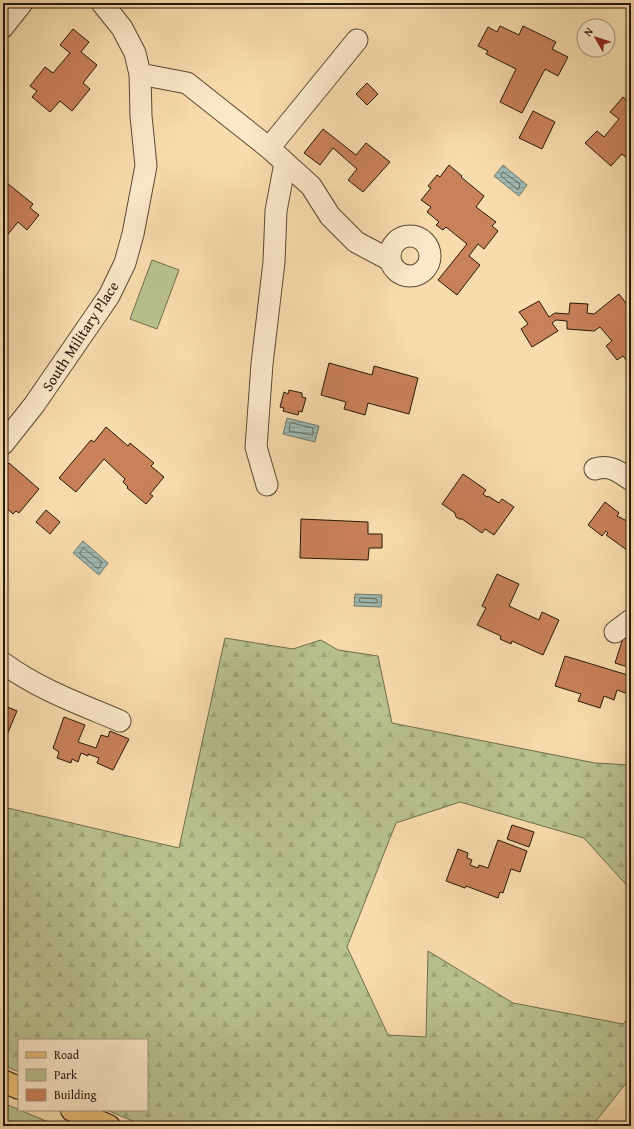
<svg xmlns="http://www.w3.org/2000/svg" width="634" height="1129" viewBox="0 0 634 1129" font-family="'Gentium Book Plus',serif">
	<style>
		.forest { fill: url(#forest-firs); stroke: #6e6d4e }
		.park { fill: #b8c28e; stroke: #6e6d4e }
		.water { fill: url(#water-rules); stroke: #6f7970 }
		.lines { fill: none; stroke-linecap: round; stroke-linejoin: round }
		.shore { stroke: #626960; stroke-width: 1 }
		.building { fill: #c98159; stroke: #25180d }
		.minor-casing { stroke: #5a4935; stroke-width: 23 }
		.major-casing { stroke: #25180d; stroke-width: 24 }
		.minor { stroke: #fbe8c9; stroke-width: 21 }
		.major { stroke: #ecbe76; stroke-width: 22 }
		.labels { text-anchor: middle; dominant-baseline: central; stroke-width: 3.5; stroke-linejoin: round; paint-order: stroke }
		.street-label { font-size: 15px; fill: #25180d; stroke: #fbe8c9 }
	</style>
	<defs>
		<pattern id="forest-firs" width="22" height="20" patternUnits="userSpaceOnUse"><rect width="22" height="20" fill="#b8c28e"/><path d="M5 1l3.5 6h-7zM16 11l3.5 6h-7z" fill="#9ea679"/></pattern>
		<pattern id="water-rules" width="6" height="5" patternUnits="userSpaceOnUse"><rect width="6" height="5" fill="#a0bab2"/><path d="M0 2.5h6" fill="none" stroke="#8a9f98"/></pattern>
	</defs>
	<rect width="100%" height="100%" fill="#f9dcac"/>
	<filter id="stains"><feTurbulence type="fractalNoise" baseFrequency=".005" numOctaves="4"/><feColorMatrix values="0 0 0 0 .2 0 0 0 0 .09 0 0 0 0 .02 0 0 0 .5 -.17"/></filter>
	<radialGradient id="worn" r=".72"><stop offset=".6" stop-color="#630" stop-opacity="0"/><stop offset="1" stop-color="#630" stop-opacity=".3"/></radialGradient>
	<path class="forest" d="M225,638L293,649L321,640L338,650L378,656L392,723L595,763L631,765V890L584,838L460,802L396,823L347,947L388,1035L426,1037L428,951L513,1003L623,1024L631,1015V1077L592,1126H144L107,1110H147V1040H19V1072L3,1065V807L179,848Z"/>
	<path class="park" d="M152,260L179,270L157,329L130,319Z
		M3,1103L58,1126H3Z"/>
	<path class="water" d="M503,165L527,185L519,196L494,176Z
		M287,418L319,426L315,442L283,434Z
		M83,541L108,563L99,575L73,553Z
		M355,594L382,595L381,607L354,606Z"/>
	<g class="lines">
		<path class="shore" d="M503,172L520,184L519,189H517L501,176Z
			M292,423L313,428V435L289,431L290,424Z
			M83,548L102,562L99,568H97L80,554Z
			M361,598L376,599L378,602L376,603L360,602L359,600Z"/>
	</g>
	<path class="building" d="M500,26L519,35L523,26L556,42L552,49L568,57L558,76L545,69L522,113L500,102L516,69L486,54L488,51L478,46L488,27L497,32Z
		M73,29L89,42L81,52L97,65L83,83L90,89L72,111L60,101L50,112L32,97L37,91L30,86L45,67L53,73L70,53L60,45Z
		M367,83L378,94L367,105L356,94Z
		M623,97L631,104V162L622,154L611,166L585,143L597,131L604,137L619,119L610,112Z
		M533,111L555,122L542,149L519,138Z
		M323,129L356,155L366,143L390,162L363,192L348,180L357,169L333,148L320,165L304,153Z
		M449,165L462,176L461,177L484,196L476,207L496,222L492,226L498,231L484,249L478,244L469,256L480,265L457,295L438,280L467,244L446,227L443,230L436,225L439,222L427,212L431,207L421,200L431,188L428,186L437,175L440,177Z
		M7,183L33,204L30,208L39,215L27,230L18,222L4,239L3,187Z
		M619,294L628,306L631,304V366L623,356L617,360L606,346L612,341L600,327L594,331L567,329V321L556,320L552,323L558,331L532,347L521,329L528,324L519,312L539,301L549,317L555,313L569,314L570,303L588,304L587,313L594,314Z
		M329,363L372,375L374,366L418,378L409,414L368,403L365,415L344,409L346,402L321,395Z
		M289,390L302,393V397L306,398L302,412L299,411L298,415L283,411L284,408L280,407L284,392L288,394Z
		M106,427L128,446L130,443L154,463L151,466L164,477L150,494L153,496L146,504L127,488L128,487L123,482L125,479L104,459L76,492L59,478L91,440L94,442Z
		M9,463L39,489L19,513L16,511L13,514L3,505V470Z
		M463,474L486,490L483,494L487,497L488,496L499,503L502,499L514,507L494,535L485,529L482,533L462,519H459L456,517L455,513L442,504Z
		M605,502L619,513L617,516L631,523V553L606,535L608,533L606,531L602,536L588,525Z
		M46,510L60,522L50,534L36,522Z
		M301,519L368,522V534H382V548H369L368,560L300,558Z
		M497,574L519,584L509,606L539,620L542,612L559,620L543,655L512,641L511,644L500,639L501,636L477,625L486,608L482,606Z
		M625,632L631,634V668L615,663Z
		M565,656L631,676V695L617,690L614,700L604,696L600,708L578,701L581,694L555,686Z
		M3,705L17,711L4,742H3Z
		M64,717L85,725L78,742L96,748L101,735L108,737L110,731L129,739L113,770L97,763L99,758L88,754V756L81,753L78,762L72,759L71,763L57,758L59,752L53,748Z
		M512,825L534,832L529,847L507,839Z
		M498,840L527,851L520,872L511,869L503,893L500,892L498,898L466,886L465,888L446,881L458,849L468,853L467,858L472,860L470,865L478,868L479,865L488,868Z"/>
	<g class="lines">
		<g class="minor-casing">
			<path id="minor" d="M3,27L22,3
				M140,74L187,83L269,148L311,186L330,216L356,242L390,260
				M269,148L357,40
				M390 256a20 20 0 1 1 40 0a20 20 0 1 1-40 0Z
				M3,444L34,405L109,296L125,263L133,234L146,166L141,116L140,74L135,53L122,28L102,3
				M595,469C610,464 619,472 631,480
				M267,485L256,447L262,364L274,262L276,211L285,163
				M615,632L631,620
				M3,663C38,689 80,704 120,721"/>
		</g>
		<g class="major-casing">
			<path id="major" d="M3,1081L19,1088
				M72,1110L109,1126"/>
		</g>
		<use href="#minor" class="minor"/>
		<use href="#major" class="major"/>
	</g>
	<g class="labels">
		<g class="street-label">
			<text transform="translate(80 336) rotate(-57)">South Military Place</text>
		</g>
	</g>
	<rect width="634" height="1129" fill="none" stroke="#f9dcac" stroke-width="16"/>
	<rect x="4" y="4" width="626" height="1121" fill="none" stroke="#25180d" stroke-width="2"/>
	<rect x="8" y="8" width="618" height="1113" fill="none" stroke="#25180d"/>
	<rect x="18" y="1039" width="130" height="72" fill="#fbe8c9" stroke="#a5957e"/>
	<rect x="26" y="1052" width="20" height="6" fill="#ecbe76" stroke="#a5957e"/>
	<text x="54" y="1059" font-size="12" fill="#25180d">Road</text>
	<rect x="26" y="1069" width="20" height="12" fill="#b8c28e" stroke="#a5957e"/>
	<text x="54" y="1079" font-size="12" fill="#25180d">Park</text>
	<rect x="26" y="1089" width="20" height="12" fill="#c98159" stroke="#a5957e"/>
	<text x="54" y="1099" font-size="12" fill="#25180d">Building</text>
	<g transform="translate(596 38) rotate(309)"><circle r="19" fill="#fbe8c9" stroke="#a5957e"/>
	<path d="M0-3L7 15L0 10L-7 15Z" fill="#8f2418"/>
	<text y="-6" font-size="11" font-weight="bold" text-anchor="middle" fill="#25180d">N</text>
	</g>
	<rect width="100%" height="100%" filter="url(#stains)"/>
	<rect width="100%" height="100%" fill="url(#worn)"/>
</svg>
